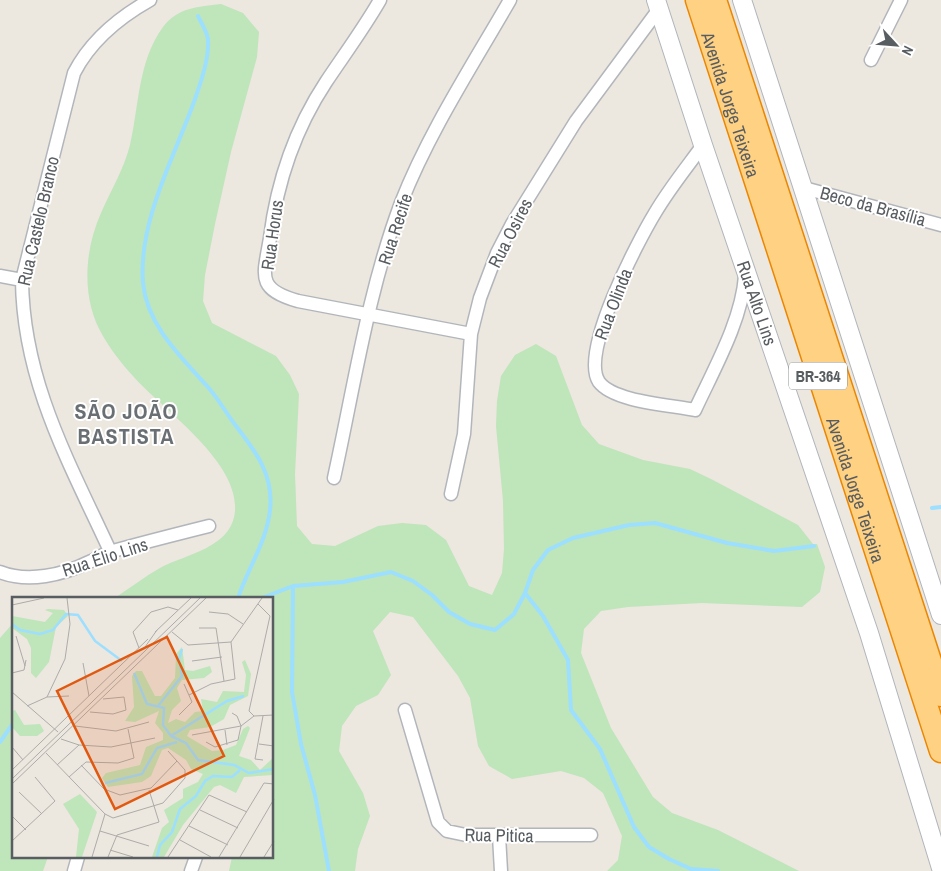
<svg xmlns="http://www.w3.org/2000/svg" width="941" height="871" viewBox="0 0 941 871" font-family="'Archivo Narrow',sans-serif">
	<style>
		.green { fill: #bfe5ba }
		.lines { fill: none; stroke-linecap: round; stroke-linejoin: round }
		.stream { stroke: #9cdfff; stroke-width: 4 }
		.street-casing { stroke: #b2b6bb; stroke-width: 15 }
		.secondary-casing { stroke: #b1b6bb; stroke-width: 20 }
		.highway-casing { stroke: #eb8600; stroke-width: 25 }
		.street { stroke: #fff; stroke-width: 12 }
		.secondary { stroke: #fff; stroke-width: 18 }
		.highway { stroke: #ffd183; stroke-width: 22 }
		.labels { text-anchor: middle; dominant-baseline: central; stroke-width: 4; stroke-linejoin: round; paint-order: stroke }
		.shield { fill: #fff; stroke: #8a8e90; stroke-width: 1 }
		.shield-label { font-size: 16px; font-weight: bold; fill: #585d61 }
		.street-label { font-size: 18px; fill: #585d61; stroke: #fff }
		.district-label { font-size: 22px; font-weight: bold; letter-spacing: 1px; fill: #696f73; stroke: #fff }
		.inset-river { fill: none; stroke: #9cdfff; stroke-width: 2.5 }
		.inset-road { fill: none; stroke: #adaca9; stroke-width: 1 }
		.view { fill: #e15910; fill-opacity: 0.15; stroke: #e15910; stroke-width: 2.5 }
		.inset-edge { fill: none; stroke: #585d61; stroke-width: 2.5 }
	</style>
	<rect width="100%" height="100%" fill="#ece7df"/>
	<path class="green" d="M221,4L243,13L259,32L257,57L231,152L215,224L205,275L203,301L212,323L276,356L290,375L299,394L295,474L297,526L312,544L335,546L378,526L402,523L426,525L446,540L469,586L492,595L502,573L504,549L503,501L496,426L497,401L501,376L515,355L536,344L556,356L582,425L599,444L643,460L690,469L711,479L798,525L813,544H817L825,567L820,592L802,607L702,603L628,607L601,611L584,629L581,653L611,728L653,797L672,813L718,830L799,871H607L618,860L622,836L603,793L584,778L561,771L512,779L489,766L478,746L470,698L458,676L413,617L390,612L373,631L391,675L378,695L356,706L342,726L339,751L363,793L370,816L358,849L355,871H229L232,857H272V598H115C130,588 144,577 160,568C186,554 232,548 235,511C239,461 163,410 133,376C122,364 111,350 103,336C81,299 84,251 101,213C111,190 124,169 130,145C139,106 138,61 163,27C178,7 198,7 221,4Z
		M14,622V857H48L43,871H0V638Z"/>
	<g class="lines">
		<path class="stream" d="M198,16C201,23 208,33 208,40C209,60 201,81 195,99C175,156 138,221 143,283C147,325 180,356 207,386C218,398 226,413 236,426C256,452 274,475 270,510C267,541 247,570 238,598
			M932,508L941,507
			M293,586L292,692L301,744L315,795L329,871
			M525,593L543,616L568,660L571,710L600,749L634,827L649,847L669,859L691,869L718,871
			M262,598L293,586L343,582L391,572L413,581L432,595L449,612L470,624L495,630L514,614L525,593L533,570L548,550L573,538L629,525L655,523L727,543L774,551L814,546
			M0,742L14,722"/>
		<g class="street-casing">
			<path id="street" d="M380,0C364,28 344,55 326,82C295,129 277,182 270,238C264,275 255,289 298,301L471,334
				M871,60L901,0
				M703,145C687,167 669,189 655,213C638,241 579,353 599,382C614,402 671,405 695,410C714,369 742,320 745,276
				M804,188L941,225
				M0,276L22,280
				M334,478C354,387 368,291 401,203C429,132 472,66 510,0
				M451,494L464,434L471,334L480,298L497,253L512,224L576,121L659,9
				M110,551C69,462 23,381 22,280L74,73C91,40 118,18 150,0
				M0,572C28,583 63,575 89,562C97,559 104,553 113,551C145,542 177,534 209,526
				M405,710L438,822L447,831L466,835H591
				M499,836L501,871
				M74,871L78,857
				M191,871L196,857"/>
		</g>
		<g class="secondary-casing">
			<path id="secondary" d="M656,0L703,145L869,633L941,868
				M742,0L941,615"/>
		</g>
		<g class="highway-casing">
			<g id="highway">
				<path id="s1" d="M697,0L941,751"/>
				<path d="M715,0L941,695"/>
			</g>
		</g>
		<use href="#street" class="street"/>
		<use href="#secondary" class="secondary"/>
		<use href="#highway" class="highway"/>
	</g>
	<g class="labels">
		<rect class="shield" x="789" y="362.5" width="58" height="27" rx="4"/>
		<g class="shield-label">
			<text x="818" y="376">BR-364</text>
		</g>
		<g class="street-label">
			<text stroke="none"><textPath href="#s1" startOffset="110">Avenida Jorge Teixeira</textPath></text>
			<text transform="translate(873 206) rotate(15)">Beco da Brasília</text>
			<text transform="translate(38 221) rotate(-77)">Rua Castelo Branco</text>
			<text transform="translate(395 229) rotate(-72)">Rua Recife</text>
			<text transform="translate(510 233) rotate(-63)">Rua Osires</text>
			<text transform="translate(272 235) rotate(-82)">Rua Horus</text>
			<text transform="translate(757 303) rotate(71)">Rua Alto Lins</text>
			<text transform="translate(613 304) rotate(-69)">Rua Olinda</text>
			<text stroke="none"><textPath href="#s1" startOffset="515">Avenida Jorge Teixeira</textPath></text>
			<text transform="translate(105 557) rotate(-18)">Rua Élio Lins</text>
			<text transform="translate(499 835) rotate(1)">Rua Pitica</text>
		</g>
		<g class="district-label">
			<text x="126" y="411">SÃO JOÃO<tspan x="126" dy="25">BASTISTA</tspan></text>
		</g>
	</g>
	<g transform="translate(12 597)">
		<rect width="261" height="261" fill="#ece7df"/>
		<path d="M36,12L52,13L56,19L44,30L37,65L24,81L19,76V51L15,42L0,31V19L33,25L41,16L33,13ZM170,50L173,73L181,74L198,69L200,75L192,81L170,83L165,91L169,104L160,113L156,126L164,122L173,125L183,115L191,114L189,102L205,105L211,94L232,95L234,78L230,65L233,63L239,77L236,99L218,108L212,122L198,130L178,133L175,139L200,154L211,153L224,148L231,132L236,129L238,131L227,159L239,163L248,173L261,161V178L232,180L224,196L208,188L202,190L171,228L152,260H140L150,231L157,225L152,213L171,201V192L186,185L191,177L179,172L174,163L156,151L150,153L139,179L130,185L96,190L90,181L94,176L128,168L134,150L151,143V136L143,126L147,114L123,125L113,124L122,110L120,79L124,74H130L143,99H149L163,81L164,57ZM3,113L12,128L28,127L32,134L25,139H8L0,130V114ZM68,197L85,215L70,260H64L67,232L51,207Z" fill="#bfe5ba"/>
		<path class="inset-river" d="M0,27L8,33L28,37L41,33L54,17L66,18L83,44L110,64M122,76L135,107L152,111L151,128L159,139L174,146L186,163L222,168L237,176L262,172M146,109L170,79L167,62L170,52M159,139L215,104L232,99M93,186L130,177L145,151L165,145M145,260L148,248L160,235L168,212L184,199L193,184L201,179L220,180L228,173"/>
		<path class="inset-road" d="M246,7L258,19L237,114L242,119L262,118M0,8L32,1M197,15L216,17L231,27M187,31H204L212,84M143,35L179,1M160,35L176,48L219,45M4,39L13,69M133,50L145,33M127,51L121,35L139,15L156,10L166,13M180,64L210,60M71,66L77,99M0,76L12,73L14,63M0,95L46,135M177,98L199,87L223,82L219,45L250,1M35,100L53,62L58,27L55,1M15,109L35,100L57,99M78,115L101,117L114,113L112,100L91,102M167,118L180,105L172,87M251,119L243,162L251,163M63,129L104,134L137,125M213,133L215,148M180,138L229,129L242,119M49,142L67,148L99,150L143,141M194,145L203,150L226,143L229,129L225,119L220,116M247,147L262,149M0,150L11,163M34,156L93,217L101,221L151,206L173,181V173L156,154M45,168L67,148M69,168L92,192L108,198L139,191L165,164M0,173L136,42M57,180L74,165L106,166L122,161L116,132M0,182L188,1M0,187L194,1M7,195L30,217M188,213L226,231M0,219L14,233M177,229L216,248M88,234L137,249M168,243L199,260M0,244L43,204L23,180M98,253L121,260M80,260L93,217M96,260L105,238L147,225L137,193M156,260L197,198L235,215M207,260L252,186L262,187M228,260L262,202M252,260L262,244"/>
		<path class="view" d="M155,40L212,159L103,212L45,94Z"/>
		<rect width="261" height="261" class="inset-edge"/>
	</g>
	<g transform="translate(896 45) rotate(116)" stroke="#ffffff" stroke-width="4" paint-order="stroke">
	<path d="M0-4L9 19L0 12L-9 19Z" fill="#585d61"/>
	<text y="-8" font-size="14" font-weight="bold" text-anchor="middle" fill="#585d61">N</text>
	</g>
</svg>
